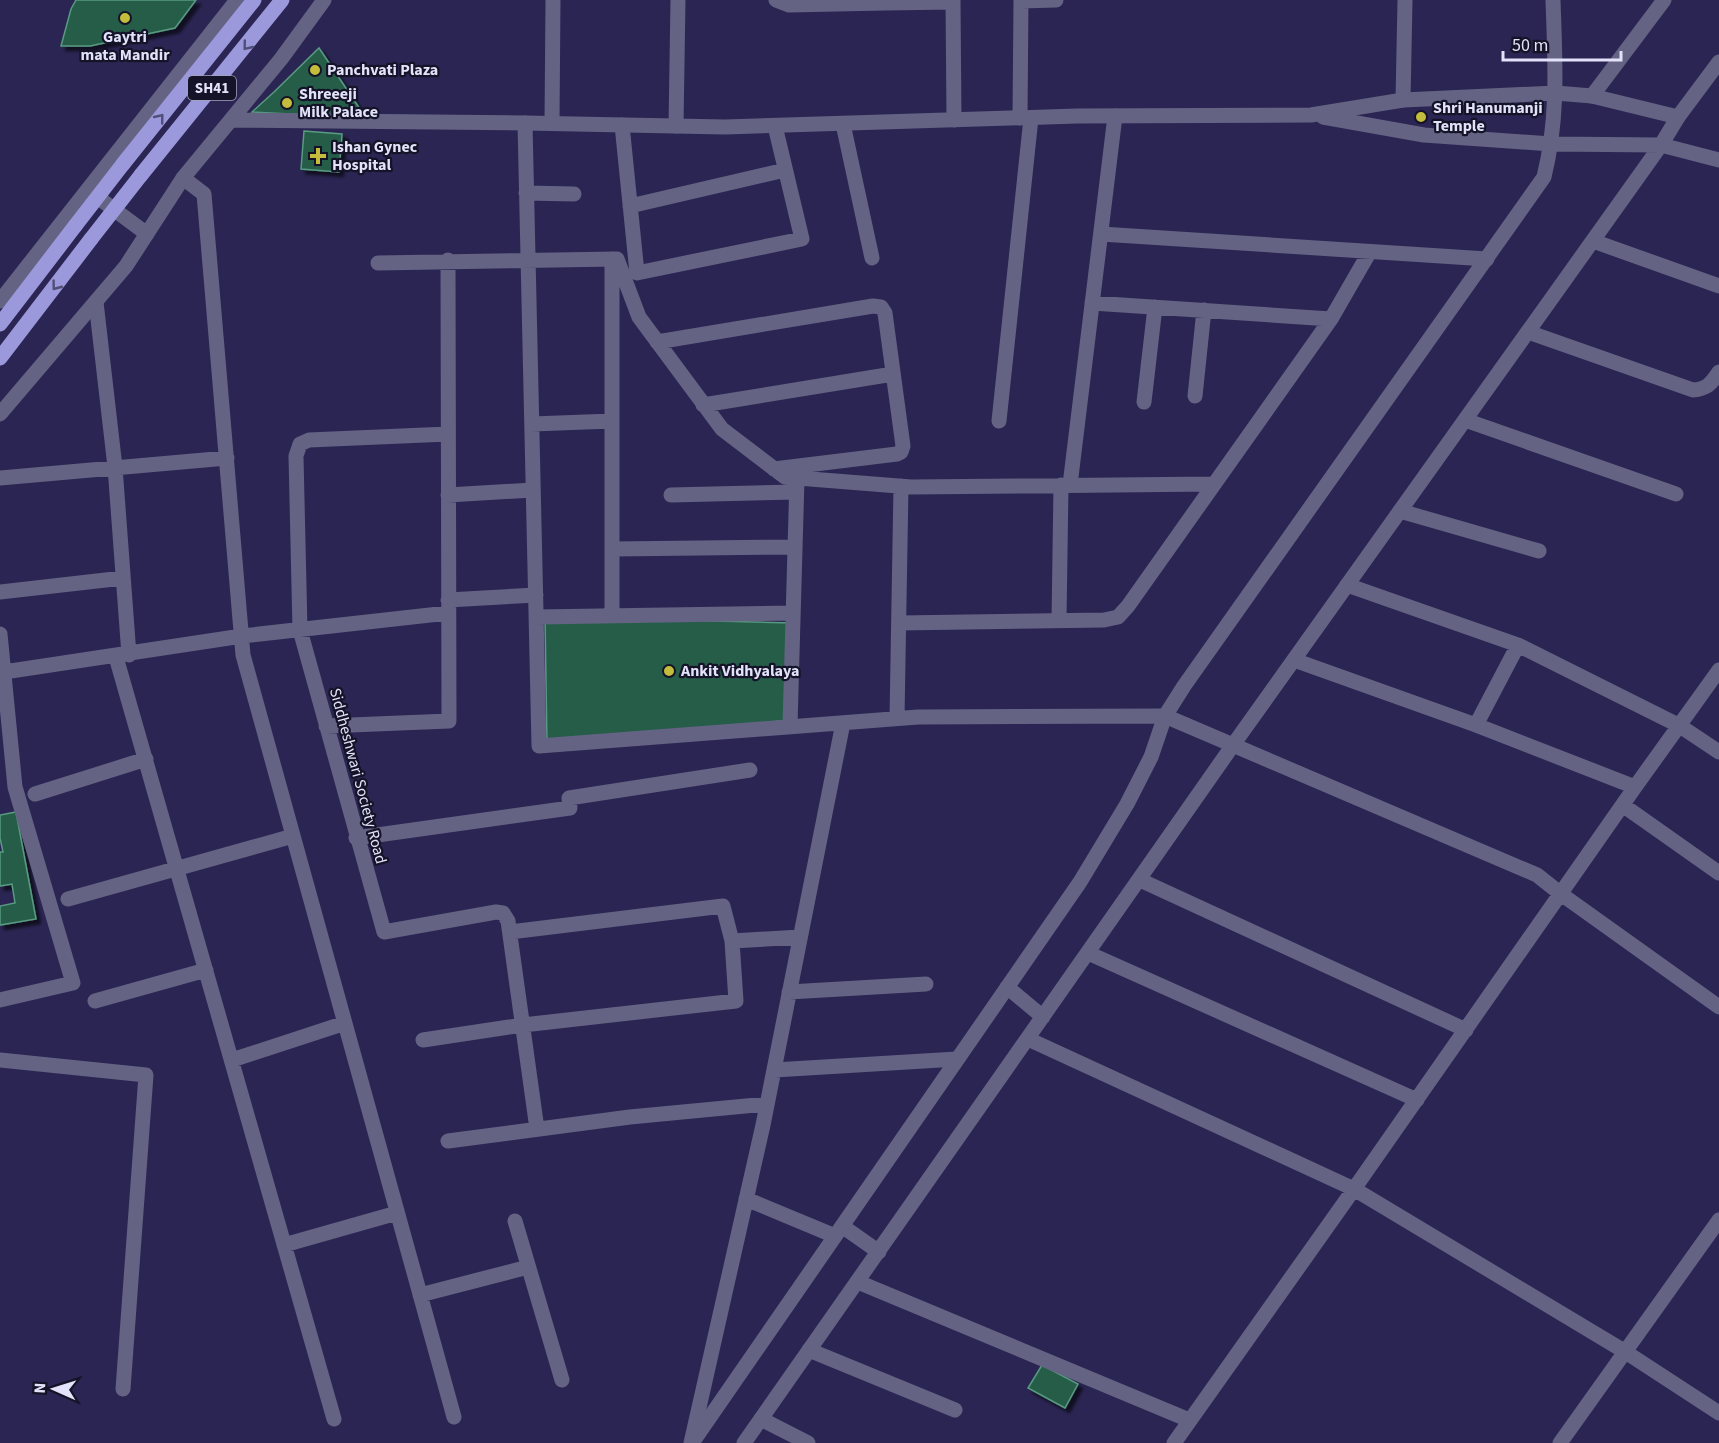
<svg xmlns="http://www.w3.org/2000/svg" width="1719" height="1443" viewBox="0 0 1719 1443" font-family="'Source Sans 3',sans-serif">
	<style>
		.building { fill: #255d48; stroke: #589b80; stroke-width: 1.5; filter: url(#shadow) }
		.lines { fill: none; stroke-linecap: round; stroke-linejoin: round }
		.minor { stroke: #646384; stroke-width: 15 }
		.tertiary { stroke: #646384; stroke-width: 15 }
		.primary { stroke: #9b98db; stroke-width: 15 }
		.primary-bridge { stroke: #9b98db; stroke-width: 15 }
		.oneway { stroke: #514f78 }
		.poi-dot { fill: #c4bc3d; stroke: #141327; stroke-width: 2 }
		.labels { text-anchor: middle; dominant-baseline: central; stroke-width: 4.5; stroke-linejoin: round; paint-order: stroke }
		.shield { fill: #141327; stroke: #a4a4bb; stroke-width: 1.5 }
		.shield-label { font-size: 15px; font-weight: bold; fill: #e2e2fa }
		.poi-label { font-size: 16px; font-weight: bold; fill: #e2e2fa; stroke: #141327; text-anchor: start }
		.street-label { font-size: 16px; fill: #e2e2fa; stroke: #141327 }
	</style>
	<defs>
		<filter id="shadow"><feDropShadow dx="4.5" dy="4.5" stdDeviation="1.5" flood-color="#0009"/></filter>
	</defs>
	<rect width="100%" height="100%" fill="#2b2553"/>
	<path class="building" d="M76,0H196L175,28L90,46H61L71,9Z
		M319,48L366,118L252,112L274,92Z
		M304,131L342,134L339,172L301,169Z
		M545,617L793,623L790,720L547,745Z
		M16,812L36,919L0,925V906L15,903L12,884L0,886V852H3L0,838V815Z
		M1042,1365L1078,1384L1065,1408L1028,1388Z"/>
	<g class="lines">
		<path class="minor" d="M776,0L789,5L885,3V0
			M953,0L954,120
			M1021,1L1056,0
			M885,3L953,2
			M1592,96L1664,0
			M1403,100L1405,0
			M1678,117L1719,62
			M1020,118L1021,0
			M525,123L539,746L918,717L1165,716L1537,875L1561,894L1719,1007
			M552,123L553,0
			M843,124L872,258
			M622,125L637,273L802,239L775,126
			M676,126L678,0
			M183,178L204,194L243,655L454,1417
			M526,193L574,194
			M630,206L785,170
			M1101,234L1487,259
			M1593,241L1719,286
			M612,259V616
			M378,263L617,259L639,317L722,429L785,477L911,487L1213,484
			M96,302L115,467L129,655
			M1092,303L1331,319L1369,253
			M1528,332L1693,390C1707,389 1711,384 1719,372
			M657,342L873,306L881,307L885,313L903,446L901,452L897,454L774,469
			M1195,396L1204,310
			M1144,402L1155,307
			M703,405L893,374
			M1465,420L1676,494
			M999,421L1031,118
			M532,424L612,421
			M448,434L309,440L300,444L296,456L300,630L384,932L496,912L503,913L508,921L537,1129
			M0,478L227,458
			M1070,485L1115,116
			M448,495L533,490
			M671,495L796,492
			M1400,511L1539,551
			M612,549L795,547
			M1347,585L1518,645L1680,726L1719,752
			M0,592L123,578
			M448,600L536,595
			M536,617L793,613
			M1059,621L1061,485
			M899,623L1104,620L1118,617L1128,606L1331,319
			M0,634L15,787L73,983L0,1000
			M116,657L334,1419
			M1294,660L1476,725L1635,787
			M4,672L242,636L448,613
			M897,718L901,486
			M1476,725L1518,645
			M326,726L449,721L448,260
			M790,726L797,478
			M35,794L146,759
			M1624,806L1719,873
			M356,838L570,808L569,798L750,770
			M1140,880L1466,1030
			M68,899L293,836
			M510,932L723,906L732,941
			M1088,953L1417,1100
			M789,992L926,984
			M95,1001L206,970
			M1028,1039L1354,1189L1624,1351L1719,1413
			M423,1040L523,1025L736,1001L732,941L800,937
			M0,1060L146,1075L123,1389
			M232,1060L345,1023
			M774,1070L957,1059
			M448,1141L630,1117L767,1104
			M746,1199L835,1236
			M515,1221L562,1380
			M284,1245L397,1213
			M858,1282L1189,1420
			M420,1295L528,1267
			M809,1350L955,1410
			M761,1419L808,1443
			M691,1443L763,1125L843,723
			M1174,1443L1354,1189L1635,787L1719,670
			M1560,1443L1719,1220"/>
		<path class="tertiary" d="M1323,117L1424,135L1551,144L1661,145L1719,160
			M231,120L525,123L725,127L1077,116L1311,115L1403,100L1556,93L1592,96L1678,117L1661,145L1233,745L744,1443
			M88,190L147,234
			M0,301L237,0
			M0,414L126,266L183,178L281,59L324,0
			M1007,987L1043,1017
			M842,1226L879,1252
			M692,1443L1080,882L1127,804L1151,757L1165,716L1184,686L1544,177C1559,116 1555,61 1553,0"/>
		<path class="primary" d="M123,164L254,0
			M141,175L282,0
			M0,324L75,226
			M0,358L91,239"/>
		<path class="primary-bridge" d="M75,226L123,164
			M91,239L141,175"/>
	</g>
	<defs><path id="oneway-chevron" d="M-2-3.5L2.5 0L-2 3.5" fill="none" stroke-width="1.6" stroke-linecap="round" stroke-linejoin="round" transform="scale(1.5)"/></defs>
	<g class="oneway">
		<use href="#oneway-chevron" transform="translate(247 46) rotate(129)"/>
		<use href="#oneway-chevron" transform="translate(160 118) rotate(-51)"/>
		<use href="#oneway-chevron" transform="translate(56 286) rotate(127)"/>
	</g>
	<g class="poi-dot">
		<circle cx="125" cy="18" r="6"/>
		<circle cx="315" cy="70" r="6"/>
		<circle cx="287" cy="103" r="6"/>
		<circle cx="1421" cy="117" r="6"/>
		<path d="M315 147h6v6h6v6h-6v6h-6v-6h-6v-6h6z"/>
		<circle cx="669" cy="671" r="6"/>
	</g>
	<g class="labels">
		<rect class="shield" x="188" y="76" width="48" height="24" rx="4.5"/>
		<g class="shield-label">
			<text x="212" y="88">SH41</text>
		</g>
		<g class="poi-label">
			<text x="125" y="37" text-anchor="middle">Gaytri<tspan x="125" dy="18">mata Mandir</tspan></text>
			<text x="327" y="70">Panchvati Plaza</text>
			<text x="299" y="94">Shreeeji<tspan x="299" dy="18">Milk Palace</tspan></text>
			<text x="1433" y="108">Shri Hanumanji<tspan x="1433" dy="18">Temple</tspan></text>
			<text x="332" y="147">Ishan Gynec<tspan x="332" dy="18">Hospital</tspan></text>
			<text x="681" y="671">Ankit Vidhyalaya</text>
		</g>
		<g class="street-label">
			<text transform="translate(358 776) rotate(75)">Siddheshwari Society Road</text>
		</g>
	</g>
	<g transform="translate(54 1389) rotate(273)" stroke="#141327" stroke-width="4.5" paint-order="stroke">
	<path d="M0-4.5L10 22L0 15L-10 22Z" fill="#e2e2fa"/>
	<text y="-9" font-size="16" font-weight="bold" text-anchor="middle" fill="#e2e2fa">N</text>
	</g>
	<path d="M1503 51v9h118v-9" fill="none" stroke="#e2e2fa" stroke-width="3"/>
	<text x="1512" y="51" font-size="18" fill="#e2e2fa" stroke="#141327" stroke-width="4.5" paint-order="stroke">50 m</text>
</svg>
